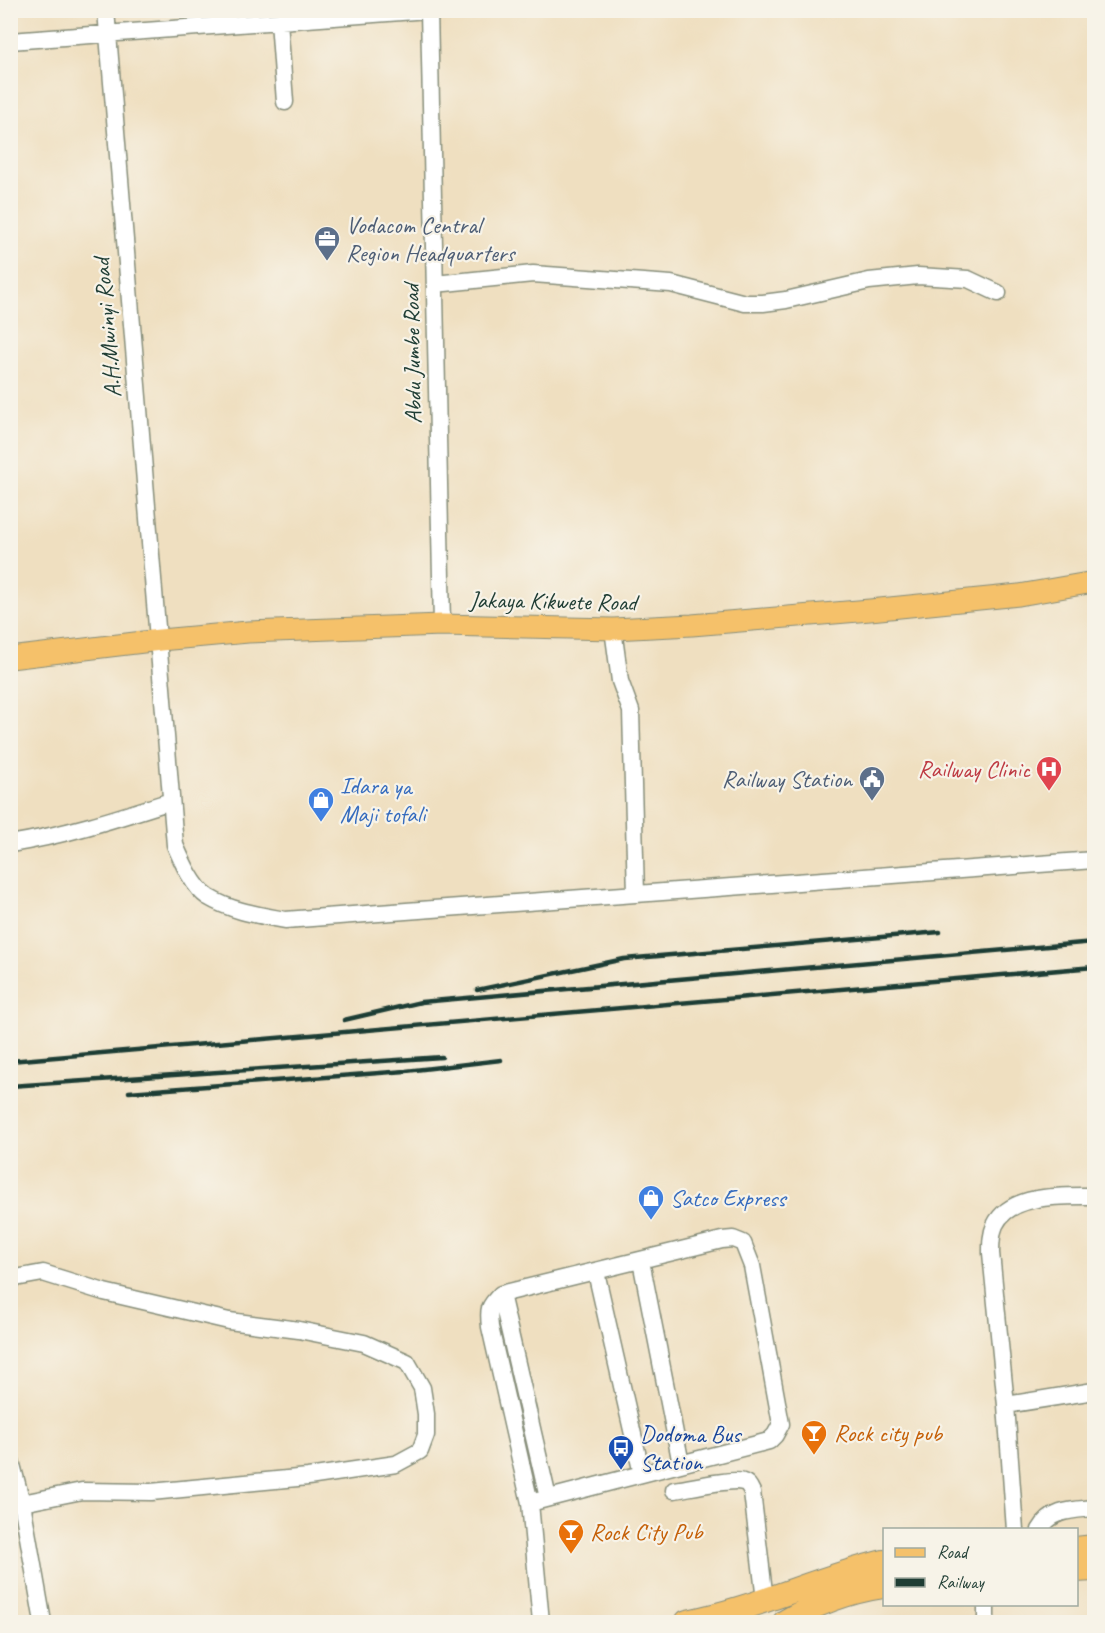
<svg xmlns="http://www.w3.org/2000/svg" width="1105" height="1633" viewBox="0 0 1105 1633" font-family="Caveat,sans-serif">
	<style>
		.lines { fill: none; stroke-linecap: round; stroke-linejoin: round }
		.minor-casing { stroke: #878e7a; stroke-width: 19 }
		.major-casing { stroke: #878e7a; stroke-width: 23 }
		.highway-casing { stroke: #878e7a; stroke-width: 26 }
		.minor { stroke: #fff; stroke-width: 16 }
		.major { stroke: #f5c16b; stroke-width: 21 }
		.highway { stroke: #f5c16b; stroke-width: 24 }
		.rail { stroke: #1f3d34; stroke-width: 4.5 }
		.labels { text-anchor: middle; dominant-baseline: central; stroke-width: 4.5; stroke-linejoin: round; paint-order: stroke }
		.service-label { font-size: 24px; fill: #4e5e75; stroke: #f7f3e8; text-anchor: start }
		.street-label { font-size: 24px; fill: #1f3d34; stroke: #f7f3e8 }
		.health-label { font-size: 24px; fill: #be3a42; stroke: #f7f3e8; text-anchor: end }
		.shop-label { font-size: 24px; fill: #366cbe; stroke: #f7f3e8; text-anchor: start }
		.food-label { font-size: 24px; fill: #c56008; stroke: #f7f3e8; text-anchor: start }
		.transit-label { font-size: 24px; fill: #164399; stroke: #f7f3e8; text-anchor: start }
	</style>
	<rect width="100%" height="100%" fill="#f7f3e8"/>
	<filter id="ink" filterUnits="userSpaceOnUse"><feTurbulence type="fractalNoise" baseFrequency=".0167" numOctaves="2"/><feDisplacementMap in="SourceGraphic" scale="12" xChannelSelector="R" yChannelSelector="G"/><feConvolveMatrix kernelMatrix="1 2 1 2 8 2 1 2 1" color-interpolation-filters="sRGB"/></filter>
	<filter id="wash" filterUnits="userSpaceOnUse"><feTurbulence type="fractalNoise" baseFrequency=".008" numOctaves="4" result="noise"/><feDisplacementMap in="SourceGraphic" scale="24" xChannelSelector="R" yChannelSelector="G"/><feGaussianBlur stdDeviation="1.35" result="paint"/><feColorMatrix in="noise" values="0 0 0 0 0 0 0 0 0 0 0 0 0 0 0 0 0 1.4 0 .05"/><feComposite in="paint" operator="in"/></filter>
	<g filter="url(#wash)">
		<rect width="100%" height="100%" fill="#efdfc0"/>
	</g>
	<g filter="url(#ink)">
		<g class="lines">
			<g class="minor-casing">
				<path id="minor" d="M106,10C127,289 153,567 175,845C182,861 193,887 208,897C231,911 258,915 285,920L1094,860
					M429,10L442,625
					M279,21L285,102
					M10,41L428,10
					M435,284L533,274L671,284L745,303H763L786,300L869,281L918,276L968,279L998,293
					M613,629L620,681L631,711L636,894
					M10,844C66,835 118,818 171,801
					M641,1261L681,1464
					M596,1272L642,1474
					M10,1279L43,1273L104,1292L229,1321L299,1330L364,1343L407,1362L422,1388L426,1414V1435L420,1451L396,1464L308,1477L151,1492L82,1491L22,1503H10
					M501,1294L548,1498
					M1006,1405L1094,1391
					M10,1457L22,1503L43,1622
					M674,1490C688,1488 732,1478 743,1482C748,1483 750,1488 752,1492L765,1600
					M530,1503L769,1441L775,1435L781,1424L752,1266L743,1243L733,1239L722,1240L501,1294C488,1307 488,1309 490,1327L530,1503L541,1622
					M1015,1530L1006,1405L991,1253C991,1243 991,1234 995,1225C1010,1193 1065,1196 1094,1196
					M1040,1530C1051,1509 1074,1510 1094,1508
					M986,1604V1622"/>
			</g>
			<g class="major-casing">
				<path id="major" d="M10,658L160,640L248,632L442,625L613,629L692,625L870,610L1019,595L1094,582"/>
			</g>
			<g class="highway-casing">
				<path id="highway" d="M1076,1549L1094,1547
					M1076,1570L1094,1569
					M687,1622C755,1609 817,1578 884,1562
					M785,1622C815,1604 850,1591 884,1586"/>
			</g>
			<use href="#minor" class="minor"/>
			<use href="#major" class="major"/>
			<use href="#highway" class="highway"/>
			<path class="rail" d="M477,990L624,959L940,932
				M344,1020L421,1002L1094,942
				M10,1061L1094,967
				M10,1086L442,1057
				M129,1092L406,1071L501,1060"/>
		</g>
	</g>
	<defs>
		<g id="office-pin" transform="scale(1.35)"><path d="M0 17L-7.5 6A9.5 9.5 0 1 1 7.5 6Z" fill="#5c6f8a" stroke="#f7f3e8"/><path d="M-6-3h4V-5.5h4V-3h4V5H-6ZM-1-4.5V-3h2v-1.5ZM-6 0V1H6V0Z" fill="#fff"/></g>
		<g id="hospital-pin" transform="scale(1.35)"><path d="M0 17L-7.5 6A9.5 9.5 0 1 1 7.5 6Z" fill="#e0444e" stroke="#f7f3e8"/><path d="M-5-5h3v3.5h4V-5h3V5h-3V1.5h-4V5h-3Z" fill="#fff"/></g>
		<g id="civic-pin" transform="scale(1.35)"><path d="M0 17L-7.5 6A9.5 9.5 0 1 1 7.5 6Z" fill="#5c6f8a" stroke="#f7f3e8"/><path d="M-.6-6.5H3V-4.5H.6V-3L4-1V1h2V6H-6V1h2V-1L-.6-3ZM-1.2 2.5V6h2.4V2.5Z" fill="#fff"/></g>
		<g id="shop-pin" transform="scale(1.35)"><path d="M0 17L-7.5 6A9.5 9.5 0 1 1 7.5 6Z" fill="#3f7fe0" stroke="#f7f3e8"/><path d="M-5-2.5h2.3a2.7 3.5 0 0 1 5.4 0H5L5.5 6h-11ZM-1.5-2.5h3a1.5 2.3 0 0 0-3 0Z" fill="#fff"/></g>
		<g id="bar-pin" transform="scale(1.35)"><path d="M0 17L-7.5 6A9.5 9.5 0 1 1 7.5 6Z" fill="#e8710a" stroke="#f7f3e8"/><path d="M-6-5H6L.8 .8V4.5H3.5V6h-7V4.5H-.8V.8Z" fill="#fff"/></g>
		<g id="bus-pin" transform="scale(1.35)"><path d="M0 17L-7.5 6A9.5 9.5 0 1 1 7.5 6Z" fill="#1a4fb4" stroke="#f7f3e8"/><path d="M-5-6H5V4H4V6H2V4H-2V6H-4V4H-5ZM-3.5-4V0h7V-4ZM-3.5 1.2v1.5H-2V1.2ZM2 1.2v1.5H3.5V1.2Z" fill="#fff"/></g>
	</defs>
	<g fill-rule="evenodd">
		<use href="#office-pin" x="327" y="239"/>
		<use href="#hospital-pin" x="1049" y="769"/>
		<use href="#civic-pin" x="872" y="779"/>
		<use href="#shop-pin" x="321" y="800"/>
		<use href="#shop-pin" x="651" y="1198"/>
		<use href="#bar-pin" x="814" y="1433"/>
		<use href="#bus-pin" x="621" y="1448"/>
		<use href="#bar-pin" x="571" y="1532"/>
	</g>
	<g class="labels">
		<g class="service-label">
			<text x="346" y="225">Vodacom Central<tspan x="346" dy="28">Region Headquarters</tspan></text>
			<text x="852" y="779" text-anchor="end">Railway Station</text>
		</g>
		<g class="street-label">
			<text transform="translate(107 328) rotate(-95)">A.H.Mwinyi Road</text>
			<text transform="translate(412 354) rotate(-91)">Abdu Jumbe Road</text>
			<text transform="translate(553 601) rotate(1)">Jakaya Kikwete Road</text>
		</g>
		<g class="health-label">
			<text x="1030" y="769">Railway Clinic</text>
		</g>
		<g class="shop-label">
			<text x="340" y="786">Idara ya<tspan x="340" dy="28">Maji tofali</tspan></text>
			<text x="670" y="1198">Satco Express</text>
		</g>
		<g class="food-label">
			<text x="834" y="1433">Rock city pub</text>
			<text x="590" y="1532">Rock City Pub</text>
		</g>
		<g class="transit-label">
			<text x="640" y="1434">Dodoma Bus<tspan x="640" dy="28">Station</tspan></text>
		</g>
	</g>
	<rect width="1105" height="1633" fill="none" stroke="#f7f3e8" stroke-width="36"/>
	<rect x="883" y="1528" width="195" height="78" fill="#f7f3e8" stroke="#a1aaa0" stroke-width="1.5"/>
	<rect x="895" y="1548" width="30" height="9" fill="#f5c16b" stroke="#a1aaa0" stroke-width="1.5"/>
	<text x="937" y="1558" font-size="18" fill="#1f3d34">Road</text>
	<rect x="895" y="1578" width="30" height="9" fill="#1f3d34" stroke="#a1aaa0" stroke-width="1.5"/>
	<text x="937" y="1588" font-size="18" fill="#1f3d34">Railway</text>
</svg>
